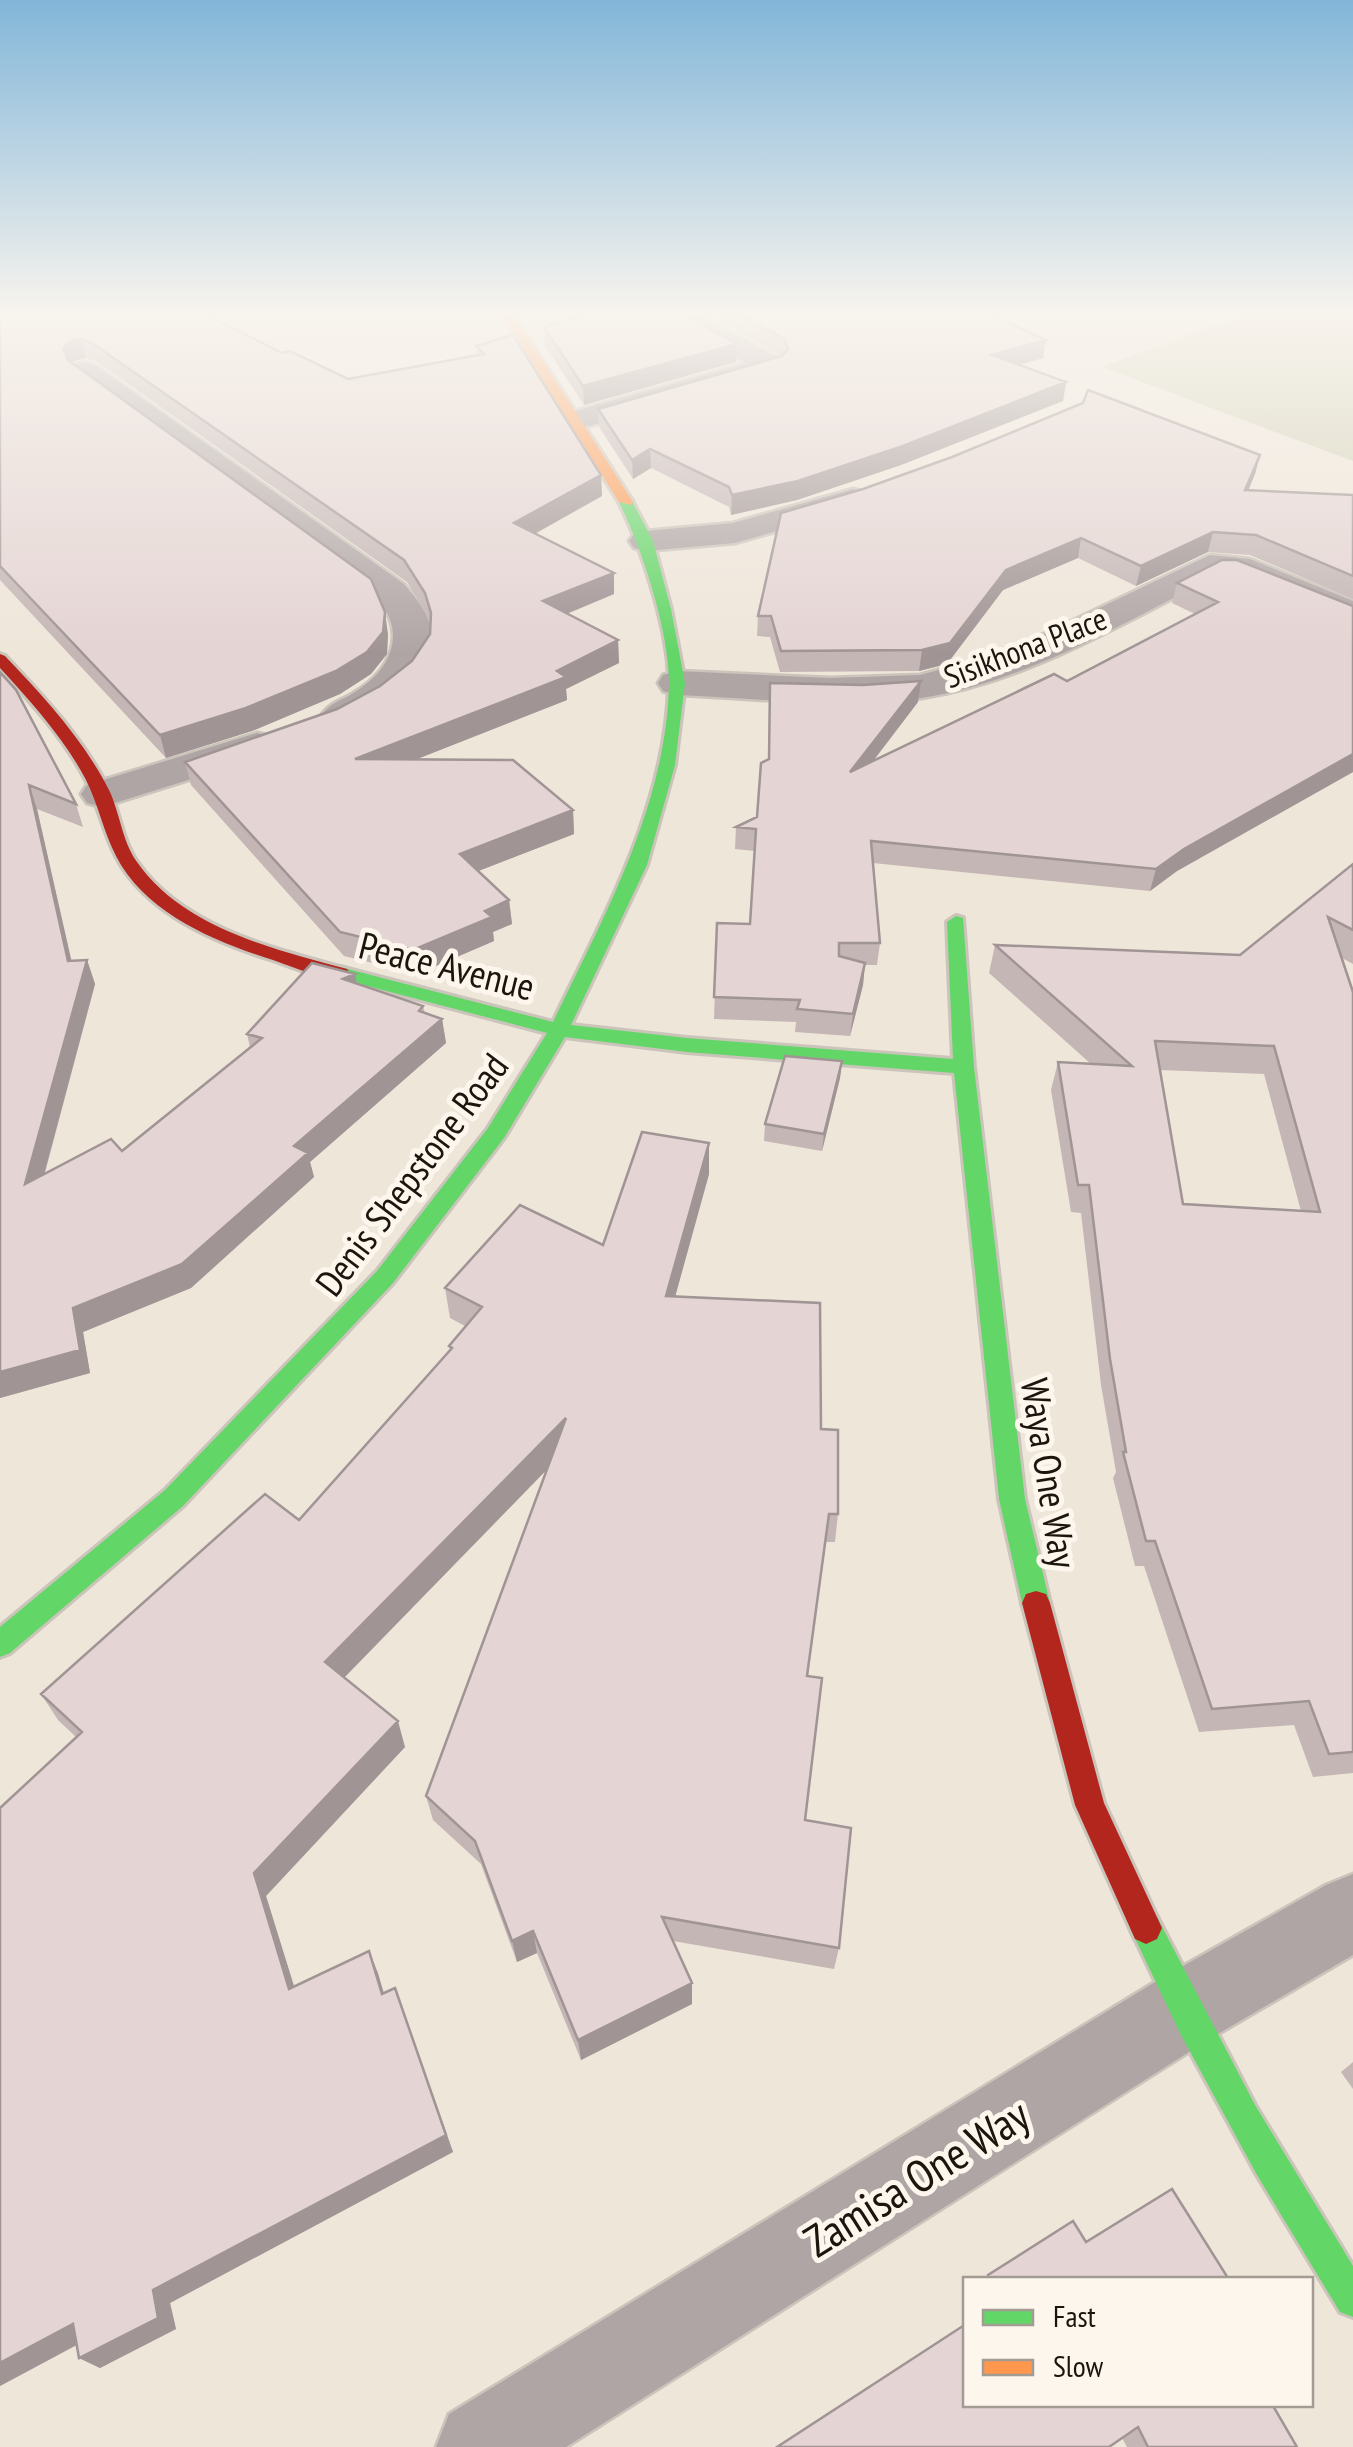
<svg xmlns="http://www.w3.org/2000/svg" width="1353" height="2447" viewBox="0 0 1353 2447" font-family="'PT Sans Narrow',sans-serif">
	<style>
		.green { fill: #d1d1b5 }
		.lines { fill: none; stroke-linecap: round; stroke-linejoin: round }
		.street-casing { stroke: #cbc4bb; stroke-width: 5 }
		.fast-casing { stroke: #cbc4bb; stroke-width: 6 }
		.slow-casing { stroke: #cbc4bb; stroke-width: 6 }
		.jam-casing { stroke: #cbc4bb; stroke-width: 6 }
		.street { fill: #afa5a5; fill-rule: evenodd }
		.fast { fill: #63d668; fill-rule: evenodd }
		.slow { fill: #ff974d; fill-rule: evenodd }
		.jam { fill: #b3261e; fill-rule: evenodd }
		.wall { fill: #c4b6b5; fill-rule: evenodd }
		.shaded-wall { fill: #a09494 }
		.building { fill: #e4d4d3; stroke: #a09494; stroke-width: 2.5; fill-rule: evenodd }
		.labels { text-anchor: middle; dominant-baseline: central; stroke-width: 10; stroke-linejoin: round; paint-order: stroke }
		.far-street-label { font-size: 32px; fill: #1b150e; stroke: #fdf6ed }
		.street-label { font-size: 38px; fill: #1b150e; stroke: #fdf6ed }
		.near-street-label { font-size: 45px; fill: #1b150e; stroke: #fdf6ed }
	</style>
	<rect width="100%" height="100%" fill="#efe6da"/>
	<path class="green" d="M1252,311H1353V461L1102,367Z"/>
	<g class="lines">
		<g class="street-casing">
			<path id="street" d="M666,311H694L780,359L784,365L780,371L647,412L572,430L561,427L557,421L561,415L746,363L668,319Z
				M85,362L95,365L404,584C417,600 432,616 432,638C431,678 368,732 328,722L322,714C331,702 343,700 355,692C391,670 407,633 378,600L75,377L71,371L75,365Z
				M853,489L865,492L869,499L865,506L735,543L646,551L634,548L629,541L634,534L646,531L733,523Z
				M1210,555L1250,559L1353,601V625L1232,576H1216C1123,623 1026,682 921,698C841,709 757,698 677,695L663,691L658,683L663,675L677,671L830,678L920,675L979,659L1049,632Z
				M257,733L271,736L277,745L271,754L102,807L87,803L81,794L87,785Z
				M1353,1874V1955L1211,2038L566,2447H436L449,2414L1155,1982L1326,1885Z"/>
		</g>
		<g class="fast-casing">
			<path id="fast" d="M621,499H631L653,541L671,609L685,683L675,765L647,865L571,1025L687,1038L953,1059L947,922L956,916L963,918L974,1067L1025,1499L1050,1603L1046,1612L1036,1615L1026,1612L1022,1603L999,1499L954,1073L687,1052L565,1037L504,1138L393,1283L183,1506L10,1653L0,1657V1627L165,1490L377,1271L488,1128L547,1033L333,977L330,973L340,967L553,1022C604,916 666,806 669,685C670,634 642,548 619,502Z
				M1146,1912L1157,1917L1255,2105L1353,2266V2317L1340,2312L1257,2175L1181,2035L1130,1928L1135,1917Z"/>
		</g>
		<g class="slow-casing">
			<path id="slow" d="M499,311H511L633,502L631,505L619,502Z"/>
		</g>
		<g class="jam-casing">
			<path id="jam" d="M0,654L5,656C44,697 83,739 109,790C120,813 122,841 137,862C183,928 274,949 347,969L350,973L347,977C326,982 293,967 273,960C215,942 145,913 116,856C103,831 98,803 85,778C63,737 31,702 0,668Z
				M1036,1591L1046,1594L1050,1603L1104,1803L1162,1928L1157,1939L1146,1944L1135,1939L1075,1805L1022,1603L1026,1594Z"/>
		</g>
		<use href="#street" class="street"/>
		<use href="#fast" class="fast"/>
		<use href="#slow" class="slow"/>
		<use href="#jam" class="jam"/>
	</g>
	<path class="wall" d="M0,311L36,314L282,353L348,379L477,355L476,346L601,475L602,496L535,534L614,573V594L567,614L618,640L619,663L566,689L567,700L416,759L573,810L574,834L478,871L509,900L512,924L493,932L494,941L417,974L344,956L191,785L185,762L337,709L380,686L412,661L430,634V624L427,615L407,582L97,362L86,358L74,361L72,364L388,634L387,654L371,674L340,694L252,731L166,758L0,580Z
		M701,311H982L1043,358L1019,365L1066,382L1063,401L901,465L797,500L731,515L729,507L651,468L633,479L599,427L598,409L782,356Z
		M544,327L737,344L736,362L584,405L544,344Z
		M1260,455L1255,474L1248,490L1353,495V599L1250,555L1208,552L1136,586L1078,558L1003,590L947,664L919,671L780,672L770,637L757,636L758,616Z
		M1177,583L1353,606V772L1177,871L1150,891L873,863L880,943L877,965H865L863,985L850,1036L795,1032L796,1022L714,1019L717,923L750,924L755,851L735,849L736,827L757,817L918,702L873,761L1067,681L1195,614L1172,603Z
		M0,672L76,804L83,827L37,809L71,961L87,960L95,984L45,1173L122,1151L250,1047L247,1034L357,984L423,1006L425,1013L442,1019L446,1043L310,1162L314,1177L191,1288L83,1332L90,1373L0,1398Z
		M1353,864V964L1342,958L1353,992V1773L1313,1777L1294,1725L1199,1732L1144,1566H1135L1113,1478L1116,1472L1101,1385L1081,1213L1071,1212L1051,1090L1058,1062L1091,1064L989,973L995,945L1240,955ZM1160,1070L1264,1074L1301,1211L1183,1204Z
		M842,1061L840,1078L822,1151L764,1141L765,1124Z
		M709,1174L675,1297L821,1429L838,1514L835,1542H826L807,1676L805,1820L839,1948L834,1969L673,1941L692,2004L581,2060L537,1953L517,1962L481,1864L433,1820L426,1796L547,1469L344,1678L405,1747L266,1896L294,1986L369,1951L384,1993L395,1988L453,2152L170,2303L176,2329L100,2368L79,2358L77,2345L0,2386V1808L76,1737L58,1720L41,1694L299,1520L450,1351L449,1346L465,1326L450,1318L445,1288L603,1245Z
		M1353,2062V2089L1341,2072Z
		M966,2324L1297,2447H1127L1122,2438Z"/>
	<path class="shaded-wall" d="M81,339L86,358L74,361L68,369L63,349L69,342Z
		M1046,340L1043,358L990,373L992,355Z
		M737,344L736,362L584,405L583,386Z
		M1066,382L1063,401L901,465L797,500L731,515L732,495Z
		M650,449L651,468L633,479L632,460Z
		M1260,455L1255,474L1240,510L1245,490Z
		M601,475L602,496L516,544L514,523Z
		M1213,532L1208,552L1136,586L1141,566Z
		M1081,538L1078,558L1003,590L947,664L919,671L922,650L1006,570Z
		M614,573V594L544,623L543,601Z
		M385,612L388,634L387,654L371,674L340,694L252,731L166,758L160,735Z
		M618,640L619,663L566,689L567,700L359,782L355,759L557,671Z
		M921,681L918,702L848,794L850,772Z
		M1353,754V772L1177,871L1150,891L1156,869L1184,849Z
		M29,785L37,809L77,985L68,961Z
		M573,810L574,834L463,877L460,854Z
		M509,900L512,924L493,932L494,941L417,974L413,950L485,911Z
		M87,960L95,984L35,1208L25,1184Z
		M865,963L863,985L850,1036L853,1014Z
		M355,974L360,998L343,979Z
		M442,1019L446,1043L310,1162L314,1177L191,1288L83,1332L90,1373L0,1398V1372L73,1308L294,1146Z
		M842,1061L840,1078L822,1151L824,1134Z
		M709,1143V1174L667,1326L666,1296Z
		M566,1418L569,1447L334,1688L325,1662Z
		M398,1721L405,1747L266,1896L301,2009L289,1989L254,1873Z
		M533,1931L537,1953L517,1962L512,1941Z
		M369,1951L378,1973L390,2015L382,1994Z
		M692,1983V2004L581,2060L578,2040Z
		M395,1988L453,2152L170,2303L176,2329L100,2368L79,2358L153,2290Z
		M73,2324L93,2336L0,2386V2363Z"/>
	<path class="building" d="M0,311H27L36,314L47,311H199L282,353L290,351L348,379L484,354L476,346L513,335L601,475L514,523L614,573L543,601L618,640L557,671L566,677L355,759L513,760L573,810L460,854L509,900L485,911L492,917L413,950L340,932L185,762L337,709L380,686L412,661L430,634L431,613L425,593L404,560L92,343L81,339L69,342L63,349L68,360L371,579L385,612L383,632L367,652L336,671L246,708L160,735L0,566Z
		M597,311H677L737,344L583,386L544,327Z
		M733,311H982L1046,340L992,355L1066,382L903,446L798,481L732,495L729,487L650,449L632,460L598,409L782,356L788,349L784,339Z
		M1088,390L1260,455L1245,490L1353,495V576L1256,535L1213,532L1141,566L1081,538L1006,570L950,643L922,650L781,651L771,616H758L781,513L863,489L952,457L1083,403Z
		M1222,560H1237L1353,606V754L1184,849L1156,869L871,841L880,943H839V956L865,963L853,1014L797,1009L800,1000L714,997L717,923L750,924L756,829L736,827L757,817L761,763L769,759L770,683L863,685L921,681L850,772L1054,674L1067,681L1218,602L1177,583Z
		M0,672L16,690L76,804L29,785L68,961L87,960L25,1184L111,1139L122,1151L262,1038L247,1034L312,963L355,974L343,979L423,1006L419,1011L442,1019L294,1146L308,1153L182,1264L73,1308L80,1350L0,1372Z
		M1353,864V930L1328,917L1353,992V1752L1329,1754L1309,1701L1212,1709L1155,1541H1146L1123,1452H1126L1110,1359L1089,1185H1078L1058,1062L1132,1066L995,945L1240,955ZM1155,1041L1274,1046L1320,1212L1183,1204Z
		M785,1056L842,1061L824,1134L765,1124Z
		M642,1132L709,1143L666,1296L820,1303L821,1429L838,1430V1514H829L807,1676L822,1678L805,1820L851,1828L839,1948L662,1917L692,1983L578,2040L533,1931L512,1941L475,1841L426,1796L566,1418L325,1662L398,1721L254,1873L289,1989L369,1951L382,1994L395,1988L446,2135L153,2290L158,2318L79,2358L73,2324L0,2363V1808L82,1732L41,1694L265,1494L299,1520L452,1348L449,1346L482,1307L445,1288L520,1205L603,1245Z
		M1172,2189L1228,2278L1226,2280H990L988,2275L1073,2221L1086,2242Z
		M966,2324V2404H1272L1297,2447H1148L1138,2427L1109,2447H777Z"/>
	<linearGradient id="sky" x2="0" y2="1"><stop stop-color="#82b6d9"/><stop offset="0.48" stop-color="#f8f4ee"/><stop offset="1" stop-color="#f8f4ee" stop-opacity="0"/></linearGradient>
	<rect width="1353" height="653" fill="url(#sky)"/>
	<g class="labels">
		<g class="far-street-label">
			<text transform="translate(1025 647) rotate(-21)">Sisikhona Place</text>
		</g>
		<g class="street-label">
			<text transform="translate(447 965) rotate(14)">Peace Avenue</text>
			<text transform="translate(411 1174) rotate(-53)">Denis Shepstone Road</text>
			<text transform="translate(1050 1473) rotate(81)">Waya One Way</text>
		</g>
		<g class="near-street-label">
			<text transform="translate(916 2177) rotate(-32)">Zamisa One Way</text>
		</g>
	</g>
	<rect x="963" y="2277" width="350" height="130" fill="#fdf6ed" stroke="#a39c94" stroke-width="2.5"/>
	<rect x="983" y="2310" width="50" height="15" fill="#63d668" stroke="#a39c94" stroke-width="2.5"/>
	<text x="1053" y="2327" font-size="30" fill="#1b150e">Fast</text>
	<rect x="983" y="2360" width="50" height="15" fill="#ff974d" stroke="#a39c94" stroke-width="2.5"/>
	<text x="1053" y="2377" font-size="30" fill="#1b150e">Slow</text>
</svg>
